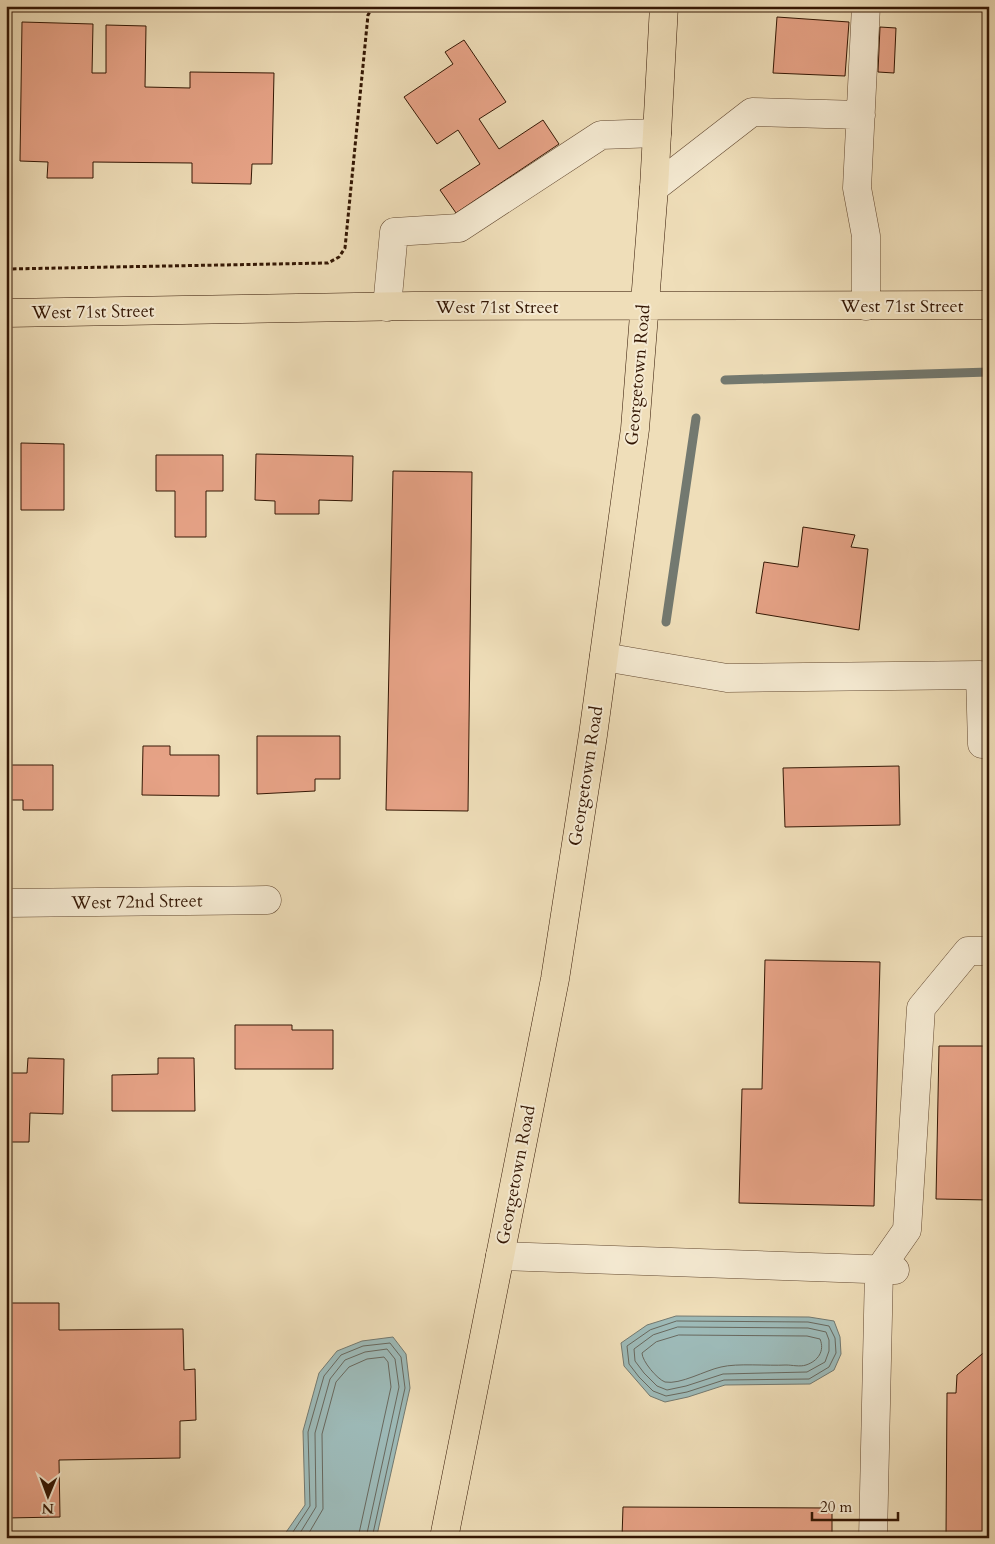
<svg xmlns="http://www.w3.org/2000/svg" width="995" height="1544" viewBox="0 0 995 1544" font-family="Cardo,serif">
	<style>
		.water { fill: #9dbab8; stroke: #737970 }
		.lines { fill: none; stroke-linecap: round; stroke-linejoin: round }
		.shore { stroke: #68685e; stroke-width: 1 }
		.stream { stroke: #737970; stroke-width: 9 }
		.building { fill: #e7a387; stroke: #341704 }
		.minor-casing { stroke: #634931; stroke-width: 29 }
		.major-casing { stroke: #341704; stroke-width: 29 }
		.path { stroke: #341704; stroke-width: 3; stroke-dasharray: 4 2.5; stroke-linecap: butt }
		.minor { stroke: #f5ead2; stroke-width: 28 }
		.major { stroke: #efdeb9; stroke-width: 28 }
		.labels { text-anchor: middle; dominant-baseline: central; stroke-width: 4; stroke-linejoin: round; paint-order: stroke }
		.street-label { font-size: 18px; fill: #341704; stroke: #f5ead2 }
	</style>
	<rect width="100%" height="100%" fill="#efdeb9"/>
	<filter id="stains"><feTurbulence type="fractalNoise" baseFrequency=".004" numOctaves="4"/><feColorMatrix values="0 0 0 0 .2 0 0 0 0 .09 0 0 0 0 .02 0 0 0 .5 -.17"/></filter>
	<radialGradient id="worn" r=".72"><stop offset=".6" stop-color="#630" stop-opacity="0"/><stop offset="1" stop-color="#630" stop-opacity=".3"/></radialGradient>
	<path class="water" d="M676,1316L809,1317L834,1321L840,1337L841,1354L834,1370L810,1384L725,1385L688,1397L665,1402L650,1396L624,1366L621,1343L647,1325Z
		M393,1337L406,1354L410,1388L377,1535L376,1538H282L305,1505L303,1431L319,1373L337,1351L362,1341Z"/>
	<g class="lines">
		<path class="shore" d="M677,1321L808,1322L829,1326L835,1338L836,1353L829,1367L809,1379L724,1380L687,1392L666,1396L653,1391L639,1377L629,1364L627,1346L650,1330Z
			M678,1327L808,1328L826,1332L829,1340V1351L825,1362L807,1372L723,1374L686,1386L667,1390L657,1386L644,1373L635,1361L634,1349L653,1335Z
			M679,1335L807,1336L820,1339C825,1351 818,1361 806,1365C800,1367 792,1365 786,1365C768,1366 737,1363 721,1367C706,1370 680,1385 665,1382C657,1379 642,1361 642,1353L656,1342Z
			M289,1538L310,1506L308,1432L324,1376L341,1355L363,1346L390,1343L401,1357L405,1388L372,1538
			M297,1538L316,1507L315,1433L330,1379L345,1360L365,1352L387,1349L395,1359L399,1387L366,1538
			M306,1538L323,1509L322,1434L336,1382L349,1367L367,1359L384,1357L388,1362L391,1387L358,1538"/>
		<path class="stream" d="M725,380L989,372
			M666,622L696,418"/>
	</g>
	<path class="building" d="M777,17L849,22L845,76L773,73Z
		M22,22L93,24L92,73H106V25L146,26L145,87L190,88V72L274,73L272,164H252L251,184L192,183V163L93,162V178H47L48,162L20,161Z
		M880,27L896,28L894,73L878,72Z
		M464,40L506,102L479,119L499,149L543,120L559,144L456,213L440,190L480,164L458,130L437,144L404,97L453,64L445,52Z
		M21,443L64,444V510H21Z
		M256,454L353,456L352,501L319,500V514H275V501L255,500Z
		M156,455H223V491H206V537H175V491H156Z
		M393,471L472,472L468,811L386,810Z
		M803,527L855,535L851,547L868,549L859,630L756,613L764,562L798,567Z
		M257,736H340V779H315V791L257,794Z
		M143,746H170V755H219V796L142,795Z
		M6,765H53V810H23V800H6Z
		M899,766L900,825L785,827L783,768Z
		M765,960L880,962L874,1206L739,1203L742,1089H762Z
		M235,1025H292V1030H333V1069H235Z
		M939,1046H989V1200L936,1199Z
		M28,1058L64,1059L63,1114L30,1113L29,1142H6V1073H27Z
		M158,1058H194L195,1111H112V1075L158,1074Z
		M6,1303H59V1330L183,1329L184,1370L195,1369L196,1420L180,1421V1458L59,1460L60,1517L6,1518Z
		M988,1349L989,1538H946L947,1393H956L957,1375Z
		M623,1507L832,1508V1538H622Z"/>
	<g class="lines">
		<g class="minor-casing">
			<path id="minor" d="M654,188L752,112L861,115
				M866,306V236L857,188L866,6
				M387,307L394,232L459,228L601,135L657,133
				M604,657L727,678L980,675L982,744
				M6,903L267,900
				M500,1256L895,1270
				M873,1538L879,1270L907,1230L921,1008L968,951H989"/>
		</g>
		<g class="major-casing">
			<path id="major" d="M6,313L413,306L989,305
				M444,1538L555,979L593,735L635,429L654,188L664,6"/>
		</g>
		<path class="path" d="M6,269L328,263L339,257L345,248L368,15L373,6"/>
		<use href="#minor" class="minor"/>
		<use href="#major" class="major"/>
	</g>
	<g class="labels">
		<g class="street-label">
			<text x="902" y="306">West 71st Street</text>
			<text x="497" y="307">West 71st Street</text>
			<text transform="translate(93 312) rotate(-1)">West 71st Street</text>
			<text transform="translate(638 375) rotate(-85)">Georgetown Road</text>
			<text transform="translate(586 776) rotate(-81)">Georgetown Road</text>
			<text transform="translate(137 902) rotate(-1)">West 72nd Street</text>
			<text transform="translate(516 1175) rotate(-79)">Georgetown Road</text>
		</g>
	</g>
	<rect width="995" height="1544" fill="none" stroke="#efdeb9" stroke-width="25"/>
	<rect x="8" y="8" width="980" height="1529" fill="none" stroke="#341704" stroke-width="2.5"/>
	<rect x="12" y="12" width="970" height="1519" fill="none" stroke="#341704"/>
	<g transform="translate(48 1496) rotate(181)" stroke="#f5ead2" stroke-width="4" paint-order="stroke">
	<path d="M0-4L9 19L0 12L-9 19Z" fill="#341704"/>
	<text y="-8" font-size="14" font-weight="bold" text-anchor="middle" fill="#341704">N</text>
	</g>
	<path d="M812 1512v8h86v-8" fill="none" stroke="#341704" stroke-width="2.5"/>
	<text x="820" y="1512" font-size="15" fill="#341704" stroke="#f5ead2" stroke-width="4" paint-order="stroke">20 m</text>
	<rect width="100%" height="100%" filter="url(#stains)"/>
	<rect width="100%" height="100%" fill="url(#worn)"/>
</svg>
